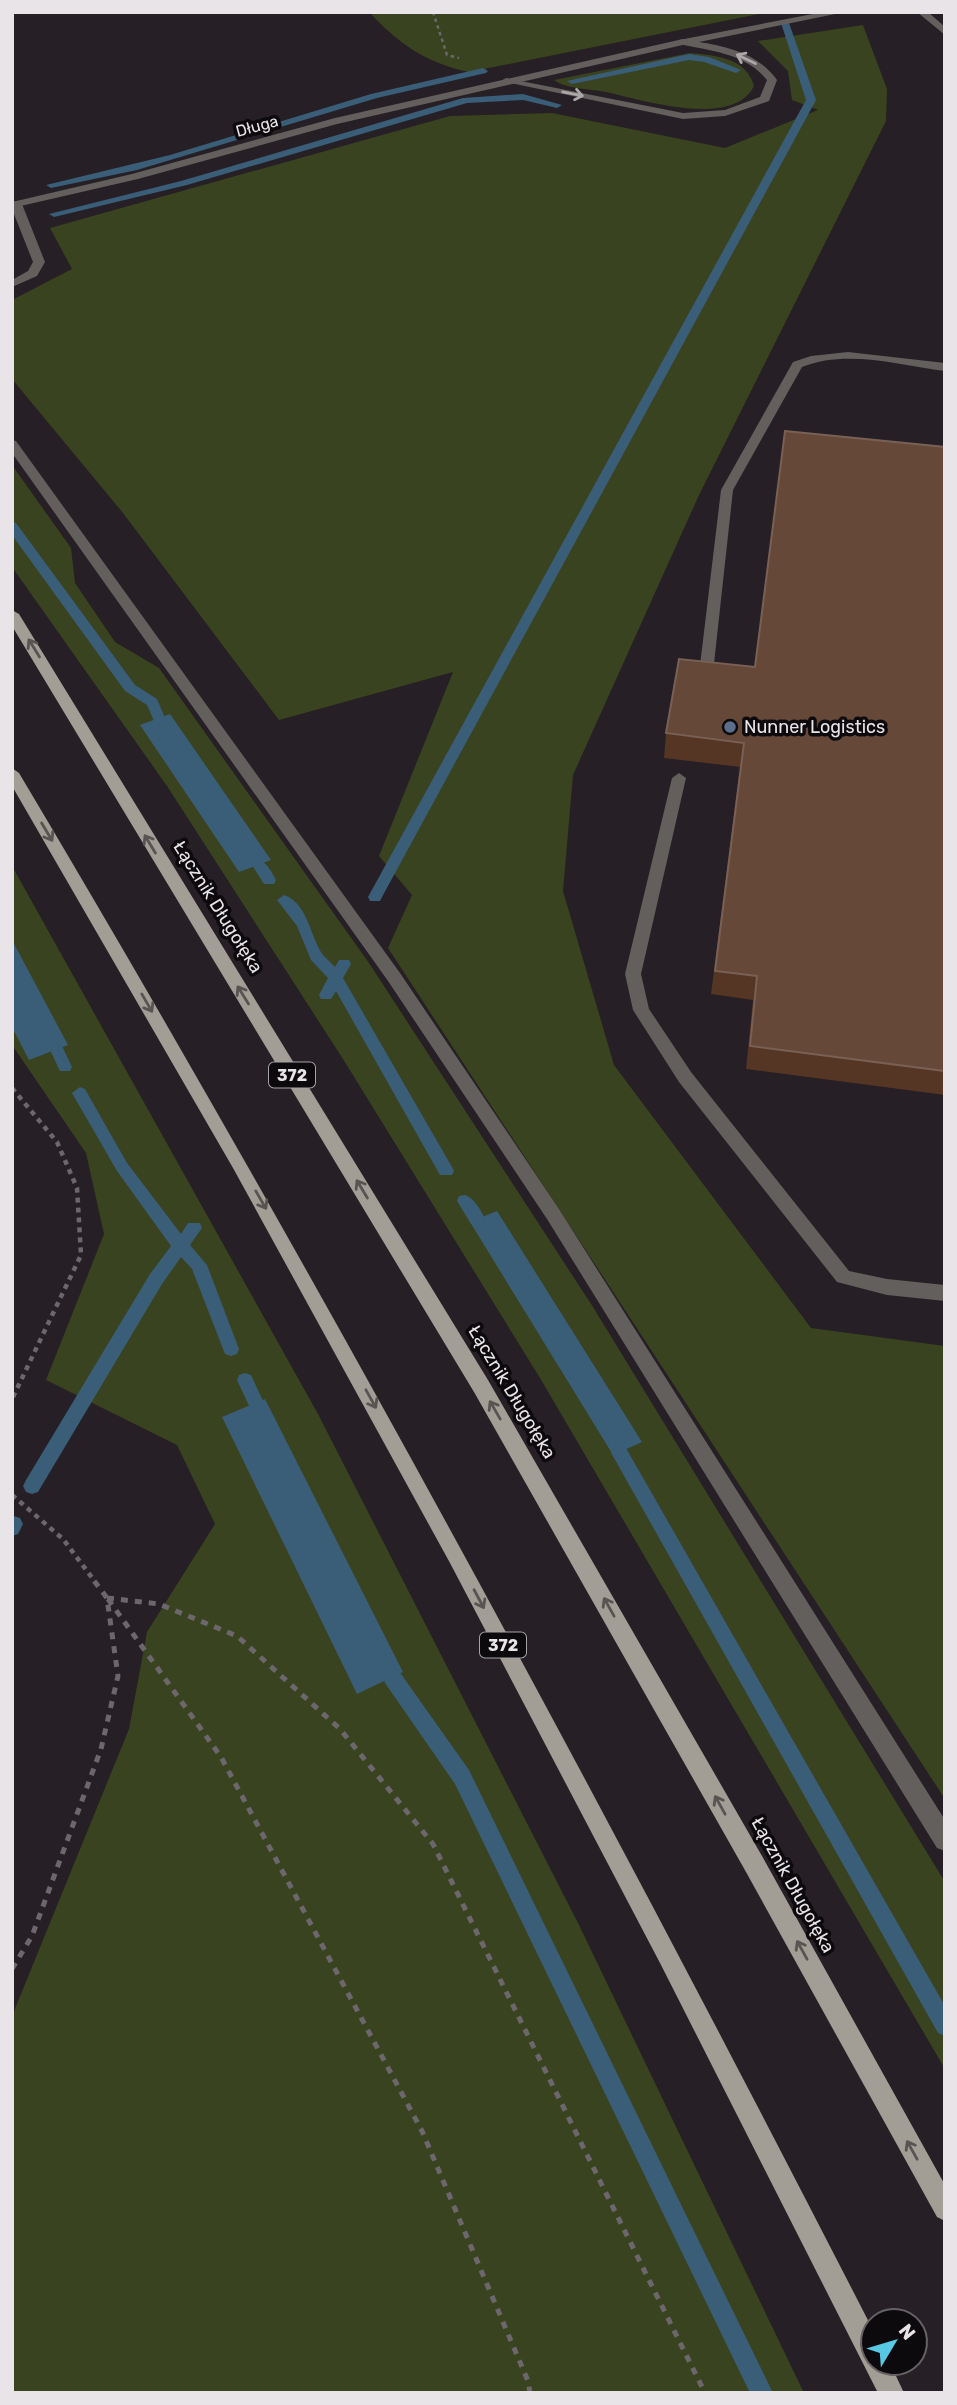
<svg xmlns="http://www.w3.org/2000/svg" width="957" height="2405" viewBox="0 0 957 2405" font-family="Rubik,sans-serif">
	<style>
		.green { fill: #3a431f }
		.water { fill: #3a5d78 }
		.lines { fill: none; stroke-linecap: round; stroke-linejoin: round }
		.stream { fill: #3a5d78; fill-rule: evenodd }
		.path-far2 { stroke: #6d676d; stroke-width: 2.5; stroke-dasharray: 3.5 3.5; stroke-linecap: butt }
		.path-far1 { stroke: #6d676d; stroke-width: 4.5; stroke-dasharray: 5 5; stroke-linecap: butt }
		.path { stroke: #6d676d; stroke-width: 5; stroke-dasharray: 7 7; stroke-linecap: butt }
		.service { fill: #625f5c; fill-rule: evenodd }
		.minor { fill: #625f5c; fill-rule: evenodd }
		.primary { fill: #a29d95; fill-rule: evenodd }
		.wall { fill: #553523 }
		.building { fill: #654838; stroke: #796054; stroke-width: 2 }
		.oneway { stroke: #aca8a9 }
		.oneway2 { stroke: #585451 }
		.service-dot { fill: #5c6f8a; stroke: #0d0a0d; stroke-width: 2.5 }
		.labels { text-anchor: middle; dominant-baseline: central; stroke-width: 7; stroke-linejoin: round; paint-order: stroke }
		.far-street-label { font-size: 16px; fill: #e8e4e8; stroke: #0d0a0d }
		.shield { fill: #0d0a0d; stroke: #a6a3a6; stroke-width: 2 }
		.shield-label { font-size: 16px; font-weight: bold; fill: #e8e4e8 }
		.poi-label { font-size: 18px; fill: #e8e4e8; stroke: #0d0a0d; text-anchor: start }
		.street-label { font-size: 18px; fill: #e8e4e8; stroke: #0d0a0d }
	</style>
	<rect width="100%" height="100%" fill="#261f25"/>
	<path class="green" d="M369,12H769L469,72C426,63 399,44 369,12Z
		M863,25L887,89L886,121L699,495L573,775L563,891L614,1065L811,1328L945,1346V1799L388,948L412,895L379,856L453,672L279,720L123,513L12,379V300L72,269L50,228L450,116L552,113L725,148L818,110L792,100L788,71L758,41Z
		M690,53C715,55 747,58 754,86C733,129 642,100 606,92C591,89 566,89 554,80Z
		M12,465L71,548L75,583L115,642L159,668L369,963L593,1307L945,1882V2069L540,1378L343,1059L167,786L12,567Z
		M12,866L318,1414L579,1925L804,2393H12V2016L129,1729L147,1632L215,1524L177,1445L46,1380L104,1234L86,1153L12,1045Z"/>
	<path class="water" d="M170,714L271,860L239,872L140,725Z
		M12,940L68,1045L29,1060L12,1027Z
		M497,1211L642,1442L613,1455L470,1222Z
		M265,1399L403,1672L357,1694L222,1417Z"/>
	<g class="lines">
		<path class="stream" d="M785,20L789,23L816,100L382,897L380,901H370L368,897L806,100L781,23Z
			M689,54L709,57L741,70L736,73L704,62L689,60L572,84L567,81Z
			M483,68L488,71L486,73L377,98L137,170L51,188L46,185L170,155L371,94Z
			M523,94L562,105L557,108L523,100L467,103L187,185L54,217L49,214L181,181L463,98Z
			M12,522L16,523L135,685L157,699L165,718L164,721H154L147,705L125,691L12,535Z
			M259,860C267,862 272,873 276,880L274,884H264L252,865Z
			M284,895C308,903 310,937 323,955C327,959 331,963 335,967L339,960H349L351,964L343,978L452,1167L454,1171L452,1175H440L336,991L331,999H321L319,995L328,978L311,960L297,926L277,900Z
			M57,1044L62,1046L72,1067L70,1071H60L50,1050Z
			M80,1087L85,1089L127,1163L181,1234L188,1223H200L202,1228L190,1245L207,1265L239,1349L237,1354L231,1356L225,1354L192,1269L181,1257L162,1284L38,1492L32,1494L26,1492L23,1486L26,1480L150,1274L171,1246L117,1171L72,1093Z
			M465,1195C474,1198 481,1210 485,1219L483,1224H471L457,1201L459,1196Z
			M245,1373L251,1375L264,1403L262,1408L256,1410L250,1408L237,1380L239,1375Z
			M620,1445L626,1448L945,2006V2036L938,2033L614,1458L611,1453L614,1448Z
			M14,1516L20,1518L23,1524L18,1534L12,1536Z
			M392,1668L399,1671L469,1770L773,2393H750L455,1784L385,1683L383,1677L385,1671Z"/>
		<path class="path-far2" d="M433,12L447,55L459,58"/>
		<path class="path-far1" d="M12,1088L57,1142L77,1188L81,1255L12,1399
			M12,1495L63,1539L93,1579"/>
		<path class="path" d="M107,1598L159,1604L237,1636L340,1729L433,1844L705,2393
			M108,1599L221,1757L422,2131L528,2381L530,2393
			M12,1969L32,1936L101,1749L118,1676L107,1598L92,1578"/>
		<path class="service" d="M823,12H845L699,42C730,47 758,54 777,80L769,101L725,116L683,119L501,81L506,78L683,113L725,110L760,97L767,80C745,53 711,51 679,44V40Z
			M917,12H928L945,27V35Z
			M16,201L22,204L45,262L37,276L12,287V280L28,271L33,262L12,209V202Z
			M848,352L945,363V371C899,365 846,349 802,367L733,490L712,682L705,687L700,685L698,682L721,490L793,362L811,356Z
			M12,440L16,441L400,973L559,1209L945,1820V1851L937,1848L547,1219L388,981L12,453Z
			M679,773L686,778L641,974L649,1009L691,1072L849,1271L887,1279L945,1285V1301L887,1295L837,1282L679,1082L633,1010L625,974L672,778Z"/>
		<path class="minor" d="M683,39L688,42L687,44L337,124L138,179L12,208V202L132,174L335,118Z"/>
		<path class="primary" d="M12,610L19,614L488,1380L762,1856L945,2185V2221L937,2217L746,1872L474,1392L12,626Z
			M12,768L19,773C322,1282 603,1803 873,2330V2363H890L904,2393H878L660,1963L450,1563L233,1168L12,786Z"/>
	</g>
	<path class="wall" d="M945,447V1095L746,1069L753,1000L711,994L740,767L664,758L666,733L754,667Z"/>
	<path class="building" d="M785,431L945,447V1071L750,1046L757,976L715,971L744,743L666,733L679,659L755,667Z"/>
	<defs><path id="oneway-shaft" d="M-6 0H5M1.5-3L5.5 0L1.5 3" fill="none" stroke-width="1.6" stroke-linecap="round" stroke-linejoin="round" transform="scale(1.75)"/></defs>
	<g class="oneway">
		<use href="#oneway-shaft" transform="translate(746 59) rotate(-154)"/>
		<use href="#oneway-shaft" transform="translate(573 94) rotate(11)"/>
	</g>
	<g class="oneway2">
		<use href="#oneway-shaft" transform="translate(34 648) rotate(-122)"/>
		<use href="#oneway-shaft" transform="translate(47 832) rotate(59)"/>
		<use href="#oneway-shaft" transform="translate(150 844) rotate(-121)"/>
		<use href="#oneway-shaft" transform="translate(243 995) rotate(-122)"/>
		<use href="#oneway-shaft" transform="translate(147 1003) rotate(60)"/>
		<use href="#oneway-shaft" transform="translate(362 1189) rotate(-121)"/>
		<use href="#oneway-shaft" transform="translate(261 1200) rotate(60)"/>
		<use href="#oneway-shaft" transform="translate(371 1399) rotate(61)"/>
		<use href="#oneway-shaft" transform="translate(495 1410) rotate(-120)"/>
		<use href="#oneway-shaft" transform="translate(479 1599) rotate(62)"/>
		<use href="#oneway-shaft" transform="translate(609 1607) rotate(-119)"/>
		<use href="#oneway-shaft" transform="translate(720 1805) rotate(-119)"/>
		<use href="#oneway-shaft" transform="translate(802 1950) rotate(-119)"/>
		<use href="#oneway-shaft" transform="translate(912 2150) rotate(-119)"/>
	</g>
	<circle class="service-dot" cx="730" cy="727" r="7"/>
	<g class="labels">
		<g class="far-street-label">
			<text transform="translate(257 126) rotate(-15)">Długa</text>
		</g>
		<g class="shield">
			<rect x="269" y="1062.5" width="46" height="25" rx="5"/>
			<rect x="480" y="1632.5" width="46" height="25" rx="5"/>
		</g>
		<g class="shield-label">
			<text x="292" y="1075">372</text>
			<text x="503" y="1645">372</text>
		</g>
		<g class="poi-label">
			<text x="744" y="727">Nunner Logistics</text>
		</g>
		<g class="street-label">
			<text transform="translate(218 907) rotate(58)">Łącznik Długołęka</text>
			<text transform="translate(512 1392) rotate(59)">Łącznik Długołęka</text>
			<text transform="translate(793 1885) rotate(61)">Łącznik Długołęka</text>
		</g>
	</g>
	<rect width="957" height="2405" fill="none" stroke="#e8e4e8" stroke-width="28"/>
	<g transform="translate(894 2342) rotate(52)"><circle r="33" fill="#0d0a0d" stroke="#656165" stroke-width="2"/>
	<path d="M0-5L12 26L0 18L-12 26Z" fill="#58c8e4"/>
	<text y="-10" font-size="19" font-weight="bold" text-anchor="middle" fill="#e8e4e8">N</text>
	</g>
</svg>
